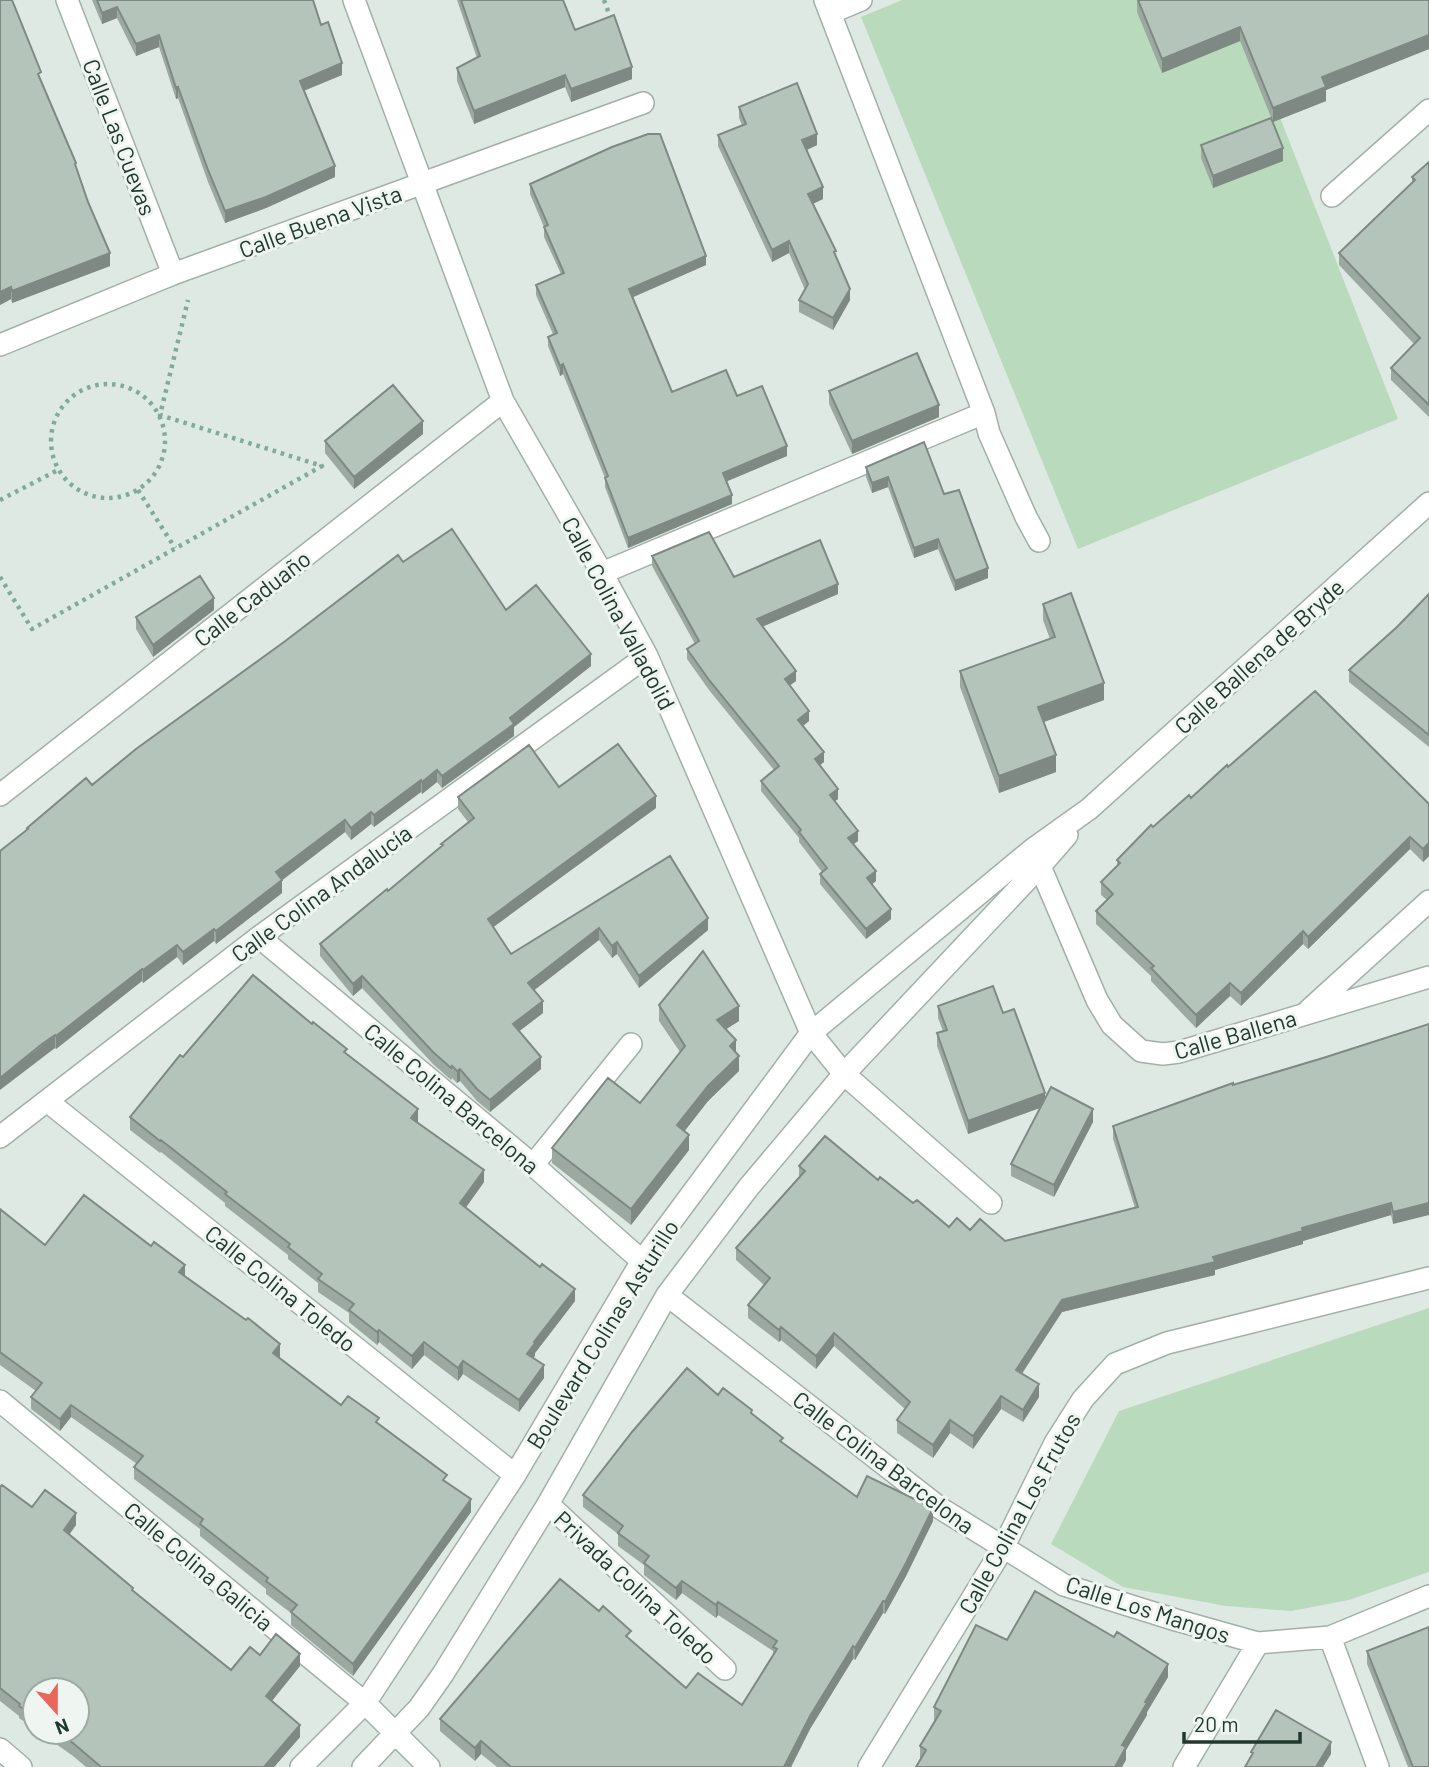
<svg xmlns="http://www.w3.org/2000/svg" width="1429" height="1767" viewBox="0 0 1429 1767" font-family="Barlow,sans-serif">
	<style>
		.green { fill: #b9dabc }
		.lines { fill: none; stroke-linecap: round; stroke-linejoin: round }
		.minor-casing { stroke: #a2b0a9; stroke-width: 24 }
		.path { stroke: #81ab97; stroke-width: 4.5; stroke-dasharray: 3.5 5; stroke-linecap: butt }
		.minor { stroke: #fff; stroke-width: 21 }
		.wall { fill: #9ca9a1 }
		.shaded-wall { fill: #7f8983 }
		.building { fill: #b5c4bb; stroke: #7f8983; stroke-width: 2 }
		.labels { text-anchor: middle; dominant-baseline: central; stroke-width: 6; stroke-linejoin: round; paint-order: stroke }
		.street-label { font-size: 23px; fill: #21382e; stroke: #eff6f2 }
	</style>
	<rect width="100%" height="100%" fill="#dfe9e3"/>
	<path class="green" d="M902,0H1234L1398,419L1078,549L861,17Z
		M1429,1308V1572L1349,1600L1291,1611L1226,1606L1123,1587L1051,1544L1119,1411Z"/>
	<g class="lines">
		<g class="minor-casing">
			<path id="minor" d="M67,0L173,274
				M354,0L503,401L602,573L647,656L811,1033L844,1074L991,1203
				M825,0L984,413L989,433L1026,517L1039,541
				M830,13L861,0
				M1332,196L1429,110
				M0,345L173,274L643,103
				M602,573L984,413
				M0,795L503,401
				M1036,857L1097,1000L1112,1025L1141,1051L1163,1054L1179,1052L1429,977
				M259,937L533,1165L642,1261
				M1309,1010L1429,901
				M47,1101L515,1475
				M0,1137L259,937L647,656
				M533,1165L631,1044
				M667,1295L940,1508L1064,1585L1176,1620L1258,1643L1330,1637L1429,1596
				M0,1401L365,1703L429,1767
				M548,1504L725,1669
				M1330,1637L1378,1767
				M0,1749L21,1767
				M301,1767L365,1703L515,1475L642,1261L811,1033L1033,849L1089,809L1429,503
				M363,1767L419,1708L443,1674L548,1504L667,1295L748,1188L844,1074L1040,866L1067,835
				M869,1767L1003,1548L1055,1443L1083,1399L1115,1364L1167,1343L1429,1278
				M1184,1767L1258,1643"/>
		</g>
		<path class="path" d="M604,0L612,22
			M51 441a57 57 0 1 1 114 0a57 57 0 1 1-114 0Z
			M138,490L175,548
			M0,500L58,470
			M0,577L32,629L322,466L160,415L188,300"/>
		<use href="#minor" class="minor"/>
	</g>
	<path class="wall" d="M0,0L41,81L76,168L110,266L12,303L11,299L0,305Z
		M92,0H313L321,25L342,75L304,91L335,177L266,208L225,223L208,182L178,98L176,99L159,47L136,56L117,18L102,24Z
		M457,0H563L575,30L632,79L571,102L565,87L474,124L457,81V68L477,58Z
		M1137,0H1429V49L1326,90V101L1273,122L1240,41L1162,73L1137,12Z
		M739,107L817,145L807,150L823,199L813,204L836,256L850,300L833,330L799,312V300L805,290L789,253L772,262L718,146V135L742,125L739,118Z
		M1201,145L1283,161L1213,188L1201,158Z
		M1429,162V417L1391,380V368L1414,344L1339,265V253L1412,184V177Z
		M530,184L706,265L632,297L672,392L737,396L787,456L726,481L732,504L628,548L605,487V478L589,438L563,374L560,376L548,346V337L553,334L536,295V285L561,274L544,237V227L530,194Z
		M829,391L939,417L852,454L829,404Z
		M423,434L354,489L325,453V441Z
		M866,467L944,494L988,578L955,591L938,549L914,558L888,487L872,493L866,477Z
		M652,556L734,577L838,594L762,627L796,681L790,685L809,721L803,726L824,762L819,765L838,799L835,801L858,841L853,844L876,881L872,884L891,919L866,939L820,884V874L822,872L799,842V838L761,791V781L774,770L709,690L687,659V649L695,644L652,566Z
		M403,562L506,610L591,666L514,727V736L442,788L437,782L422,794L421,792L374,827L371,824L351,840L345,832L282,880V893L216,944L214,941L183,965L177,957L143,983L142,981L56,1049L55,1048L42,1056L27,828L92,785Z
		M1429,594V747L1349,682V670L1397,627Z
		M1043,604L1104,700L1044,722L1056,772L999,793L960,687V671L1050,639L1043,620Z
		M214,610L153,657L136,629V617Z
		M1228,767L1429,804V856L1423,862L1410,849L1308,949L1303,944L1241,1006L1230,996L1196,1028L1151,981V976L1096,924V911L1107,900L1101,895V882L1117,866V860L1153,827L1191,798Z
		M559,787L656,808L493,927L511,954L670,856L708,930L639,988L617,954L612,958L599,940L534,990L543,1013L519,1031L541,1069L490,1112L477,1101L460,1081L457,1083L452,1078L451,1080L433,1064L362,988L353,996L320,956V944L388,891L441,846V844L468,822L458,809V797Z
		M659,1005L739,1021L726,1029L736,1052L739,1071L708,1101L684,1131L689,1150L631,1225L552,1163V1148L640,1103L680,1052L659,1021Z
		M938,1006L1003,1013L1045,1098L1093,1122L1054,1197L1011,1176V1164L1040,1108L968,1134L937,1046V1033L943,1031L938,1018Z
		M1429,1024L1393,1224L1391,1215L1303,1241V1244L1215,1270V1275L1062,1312L1022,1374L1039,1397L1023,1422L1001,1409L973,1449L950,1433L933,1458L897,1433V1420L905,1409L834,1346L816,1369L781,1340L779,1342L748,1318V1305L764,1285L736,1260V1248L799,1177V1166L878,1180L949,1227L970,1230L1005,1241L1135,1208L1113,1139V1126L1233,1085L1323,1058Z
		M347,1054L418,1122L417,1123L484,1182L465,1208L575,1301L535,1353L533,1358L544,1378L519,1412L463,1374L458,1381L424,1355L412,1369L379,1342L377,1345L349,1322V1313L318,1292V1283L288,1259V1255L225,1206V1203L161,1152L160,1153L130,1130V1117L183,1057Z
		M0,1209L45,1245L185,1276L280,1356L279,1358L341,1405L379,1424L447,1482L471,1512L353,1676L291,1625V1613L266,1594V1589L200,1536V1529L134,1479V1467L137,1464L71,1417L60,1431L31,1409V1397L36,1391L0,1365Z
		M718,1395L752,1414L783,1443L857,1497L933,1521L906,1576L885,1614L883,1613L855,1660L853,1659L810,1729L791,1767H497L481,1754L475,1761L440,1731V1719L631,1640L686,1688L742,1705L773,1655V1651L718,1615L716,1618L682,1593L676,1600L644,1575V1565L618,1546V1534L583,1507V1495Z
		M0,1487L32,1507L76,1525L69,1534L133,1591L231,1670L260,1655L300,1666L272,1701L300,1737L274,1767H86L73,1756L39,1732H77L35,1690V1729L19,1718V1716L0,1701Z
		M1007,1640L1168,1677L1147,1712V1715L1126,1750V1760L920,1759V1746L935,1720H934V1707Z
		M1367,1651L1429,1767H1408L1367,1664Z"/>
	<path class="shaded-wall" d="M117,7V18L102,24V13Z
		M1240,27V41L1162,73V59Z
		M159,35V47L136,56V44Z
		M1429,35V49L1326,90V101L1273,122V108L1322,77Z
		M342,63V75L300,92V81Z
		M632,67V79L571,102V89Z
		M565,75V87L474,124V111Z
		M178,87V98L176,99V88Z
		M817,134V145L802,152V140Z
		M1283,148V161L1213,188V176Z
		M335,166V177L266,208L225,223V211Z
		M823,187V199L808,206V194Z
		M789,241V253L772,262V250Z
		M110,253V266L12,303V291Z
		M706,256V265L629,299V289Z
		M11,287V299L0,305V292Z
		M850,289V300L833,330V318Z
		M563,364V374L560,376V366Z
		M939,405V417L852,454V441Z
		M423,421V434L354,489V477Z
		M787,446V456L723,483V473Z
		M888,477V487L872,493V483Z
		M732,495V504L628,548V538Z
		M938,539V549L914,558V548Z
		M988,568V578L955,591V581Z
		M838,584V594L757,629V619Z
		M214,598V610L153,657V645Z
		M591,654V666L514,727V736L442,788V776L510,718Z
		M796,671V681L785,689V679Z
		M1104,683V700L1038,724V707Z
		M809,711V721L798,730V720Z
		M824,752V762L815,769V759Z
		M1056,755V772L999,793V776Z
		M437,770V782L422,794V782Z
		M421,780V792L374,827V815Z
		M838,789V799L830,805V795Z
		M656,796V808L488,931V919Z
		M371,812V824L351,840V828Z
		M345,820V832L276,885V872Z
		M858,831V841L848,848V838Z
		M1410,837V849L1308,949V937Z
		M1429,843V856L1423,862V849Z
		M876,871V881L867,888V878Z
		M282,880V893L216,944V931Z
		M891,909V919L866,939V929Z
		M708,918V930L639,988V976Z
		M599,928V940L528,995V983Z
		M214,929V941L183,965V952Z
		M1303,931V944L1241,1006V993Z
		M617,942V954L612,958V946Z
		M177,945V957L143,983V970Z
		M142,969V981L56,1049V1036Z
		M362,976V988L353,996V984Z
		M1230,983V996L1196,1028V1015Z
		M543,1001V1013L513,1036V1024Z
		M739,1006V1021L717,1035V1020Z
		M55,1035V1048L0,1090V1078Z
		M736,1040V1055L730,1046Z
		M739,1056V1071L708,1101L677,1141V1125L708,1086Z
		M541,1057V1069L490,1112V1100Z
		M460,1069V1081L457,1083V1071Z
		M1045,1093V1106L968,1134V1121Z
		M418,1109V1122L411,1131V1118Z
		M1093,1109V1122L1054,1197V1185Z
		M689,1135V1150L631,1225V1209Z
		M484,1170V1182L460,1216V1203Z
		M1391,1203V1215L1303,1241V1244L1215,1270V1275L1062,1312L1016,1382V1370L1062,1300L1213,1257L1302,1228Z
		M1429,1203V1215L1393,1224V1212Z
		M185,1265V1277L179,1272Z
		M575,1289V1301L535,1353V1356L527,1366V1354L534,1342Z
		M781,1327V1340L779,1342V1330Z
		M379,1330V1342L377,1345V1332Z
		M834,1333V1346L816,1369V1356Z
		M424,1342V1355L412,1369V1356Z
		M280,1344V1356L273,1365V1353Z
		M463,1361V1374L458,1381V1368Z
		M544,1365V1378L519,1412V1400Z
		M1039,1384V1397L1023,1422V1410Z
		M1001,1396V1409L973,1449V1436Z
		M71,1405V1417L60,1431V1419Z
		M950,1420V1433L933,1458V1445Z
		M471,1499V1512L353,1676V1664Z
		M933,1508V1521L906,1576L885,1614V1602Z
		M76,1513V1525L64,1542V1530Z
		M682,1581V1593L676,1600V1588Z
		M883,1601V1613L855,1660V1648Z
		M718,1602V1615L716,1618V1605Z
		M853,1646V1659L810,1729L791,1767H784L810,1716Z
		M300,1654V1666L266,1708V1696Z
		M1168,1664V1677L1147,1712V1715L1126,1750V1760L1122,1767H1115L1122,1745L1145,1702Z
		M300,1725V1737L274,1767H264Z
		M481,1741V1754L475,1761V1748Z
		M1331,1742V1754L1323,1767H1316Z"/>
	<path class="building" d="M0,0H12L41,72L38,74L76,163L75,164L88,202L110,253L12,291L11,287L0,292Z
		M97,0H313L321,25L328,22L342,63L300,81L335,166L266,197L225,211L208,170L178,87L176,88L159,35L136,44L117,7L102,13Z
		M461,0H563L575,30L614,15L632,67L571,89L565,75L474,111L457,68L480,56Z
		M1138,0H1429V35L1322,77L1326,87L1273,108L1240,27L1162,59Z
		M797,83L817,134L802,140L823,187L808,194L836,251L834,252L850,289L833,318L799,300L808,284L789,241L772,250L718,135L746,124L739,107Z
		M1271,118L1283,148L1213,176L1201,145Z
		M648,134H660L706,256L629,289L672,392L726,370L737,396L762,386L787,446L723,473L732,495L628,538L605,478L608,476L589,428L563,364L560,366L548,337L557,333L536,285L564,273L544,227L548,225L530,184L612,147Z
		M1429,162V405L1391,368L1420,338L1339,253L1415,180L1412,177Z
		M917,353L939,405L852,441L829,391Z
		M393,385L423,421L354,477L325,441Z
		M924,442L944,494L959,490L988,568L955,581L938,539L914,548L888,477L872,483L866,467Z
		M452,529L506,610L536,585L591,654L510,718L514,724L442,776L437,770L422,782L421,780L374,815L371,812L351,828L345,820L276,872L282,880L216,931L214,929L183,952L177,945L143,970L142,969L56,1036L55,1035L42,1044L0,1078V851L28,829L27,828L86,778L92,785L136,749L284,642L398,555L403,562Z
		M709,532L734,577L820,540L838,584L757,619L796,671L785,679L809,711L798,720L824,752L815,759L838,789L830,795L858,831L848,838L876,871L867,878L891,909L866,929L820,874L827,868L799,832L801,830L761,781L779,766L709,680L687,649L699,641L652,556Z
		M200,576L214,598L153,645L136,617Z
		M1071,593L1104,683L1038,707L1056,755L999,776L960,671L1055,637L1043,604Z
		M1429,594V735L1349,670L1397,627Z
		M1315,691L1429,804V843L1423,849L1410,837L1308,937L1303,931L1241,993L1230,983L1196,1015L1151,968L1154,966L1096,911L1113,894L1101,882L1120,863L1117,860L1151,825L1153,827L1189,795L1191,798L1227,765L1228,767Z
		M618,744L656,796L488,919L511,954L670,856L708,918L639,976L617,942L612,946L599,928L528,983L543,1001L513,1024L541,1057L490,1100L477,1089L460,1069L457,1071L452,1066L451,1068L433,1052L362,976L353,984L320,944L387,889L388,891L443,845L441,844L474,818L458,797L529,745L559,787Z
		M703,951L739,1006L717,1020L736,1040L730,1046L739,1056L708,1086L677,1125L689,1135L631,1209L552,1148L608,1078L640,1103L685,1046L659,1005Z
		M253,975L312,1024L313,1022L347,1049L344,1052L418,1109L411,1118L484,1170L460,1203L540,1267L542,1264L575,1289L534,1342L535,1343L527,1354L544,1365L519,1400L463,1361L458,1368L424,1342L412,1356L379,1330L377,1332L349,1310L354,1304L318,1279L322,1274L288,1247L290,1244L225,1194L227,1192L161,1140L160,1141L130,1117L180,1055L183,1057Z
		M993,986L1003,1013L1014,1009L1045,1093L968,1121L937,1033L947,1030L938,1006Z
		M1429,1024V1203L1393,1212L1391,1203L1302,1228L1303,1231L1213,1257L1215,1262L1062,1300L1016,1370L1039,1384L1023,1410L1001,1396L973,1436L950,1420L933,1445L897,1420L910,1402L834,1333L816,1356L781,1327L779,1330L748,1305L770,1278L736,1248L805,1171L799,1166L825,1136L878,1180L880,1177L913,1203L917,1200L949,1227L957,1218L970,1230L980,1219L1005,1241L1138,1207L1113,1126L1233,1083V1085L1323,1058Z
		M1051,1087L1093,1109L1054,1185L1011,1164Z
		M84,1195L151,1246L154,1242L185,1265L179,1272L246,1320L248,1318L280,1344L273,1353L341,1405L348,1396L379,1418L376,1422L447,1475L443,1480L471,1499L353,1664L291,1612L297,1605L266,1581L268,1578L200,1524L203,1519L134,1467L143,1456L71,1405L60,1419L31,1397L42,1383L0,1352V1209L45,1245Z
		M687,1368L718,1395L723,1388L752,1410L751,1413L783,1438L780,1441L857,1497L867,1476L933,1508L906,1563L885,1602L883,1601L855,1648L853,1646L810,1716L784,1767H511L481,1741L475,1748L440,1719L560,1579L599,1611L603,1606L631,1631L626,1636L686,1688L698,1673L742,1705L777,1649L773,1647L777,1641L718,1602L716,1605L682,1581L676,1588L644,1563L649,1556L618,1533L623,1526L583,1495L632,1432Z
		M2,1485L32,1507L45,1490L76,1513L64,1530L133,1588L132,1590L231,1670L250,1647L260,1655L276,1634L300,1654L266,1696L300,1725L264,1767H101L73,1743L57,1732H77V1690H35V1717L19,1706L20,1704L0,1688V1487Z
		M1035,1591L1114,1637L1117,1632L1168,1664L1145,1702L1147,1703L1122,1745L1126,1747L1115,1767H916L926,1750L920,1746L941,1711L934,1707L976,1625L1007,1640Z
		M1429,1627V1767H1413L1367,1651Z
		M1276,1710L1331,1742L1316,1767H1245L1253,1753L1251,1752Z"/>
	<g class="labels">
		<g class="street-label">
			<text transform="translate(120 137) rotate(69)">Calle Las Cuevas</text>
			<text transform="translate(320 221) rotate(-20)">Calle Buena Vista</text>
			<text transform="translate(252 598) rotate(-38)">Calle Caduaño</text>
			<text transform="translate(619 613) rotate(62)">Calle Colina Valladolid</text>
			<text transform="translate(1259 656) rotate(-42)">Calle Ballena de Bryde</text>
			<text transform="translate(321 893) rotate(-36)">Calle Colina Andalucía</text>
			<text transform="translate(1235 1034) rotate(-16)">Calle Ballena</text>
			<text transform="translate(452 1098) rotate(40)">Calle Colina Barcelona</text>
			<text transform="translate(281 1288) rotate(39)">Calle Colina Toledo</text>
			<text transform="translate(602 1334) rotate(-58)">Boulevard Colinas Asturillo</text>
			<text transform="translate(884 1462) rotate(37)">Calle Colina Barcelona</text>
			<text transform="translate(1019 1513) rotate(-61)">Calle Colina Los Frutos</text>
			<text transform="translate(199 1566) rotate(40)">Calle Colina Galicia</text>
			<text transform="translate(636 1587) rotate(43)">Privada Colina Toledo</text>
			<text transform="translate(1148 1609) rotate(18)">Calle Los Mangos</text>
		</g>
	</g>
	<g transform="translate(56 1711) rotate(159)"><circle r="33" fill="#eff6f2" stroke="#9daaa4" stroke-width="2"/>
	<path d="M0-5L12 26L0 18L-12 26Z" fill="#ea665d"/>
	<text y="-10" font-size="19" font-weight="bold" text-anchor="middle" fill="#21382e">N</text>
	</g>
	<path d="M1184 1732v10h116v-10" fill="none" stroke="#21382e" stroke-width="3.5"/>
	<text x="1194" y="1732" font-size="21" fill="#21382e" stroke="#eff6f2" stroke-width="5" paint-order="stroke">20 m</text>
</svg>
